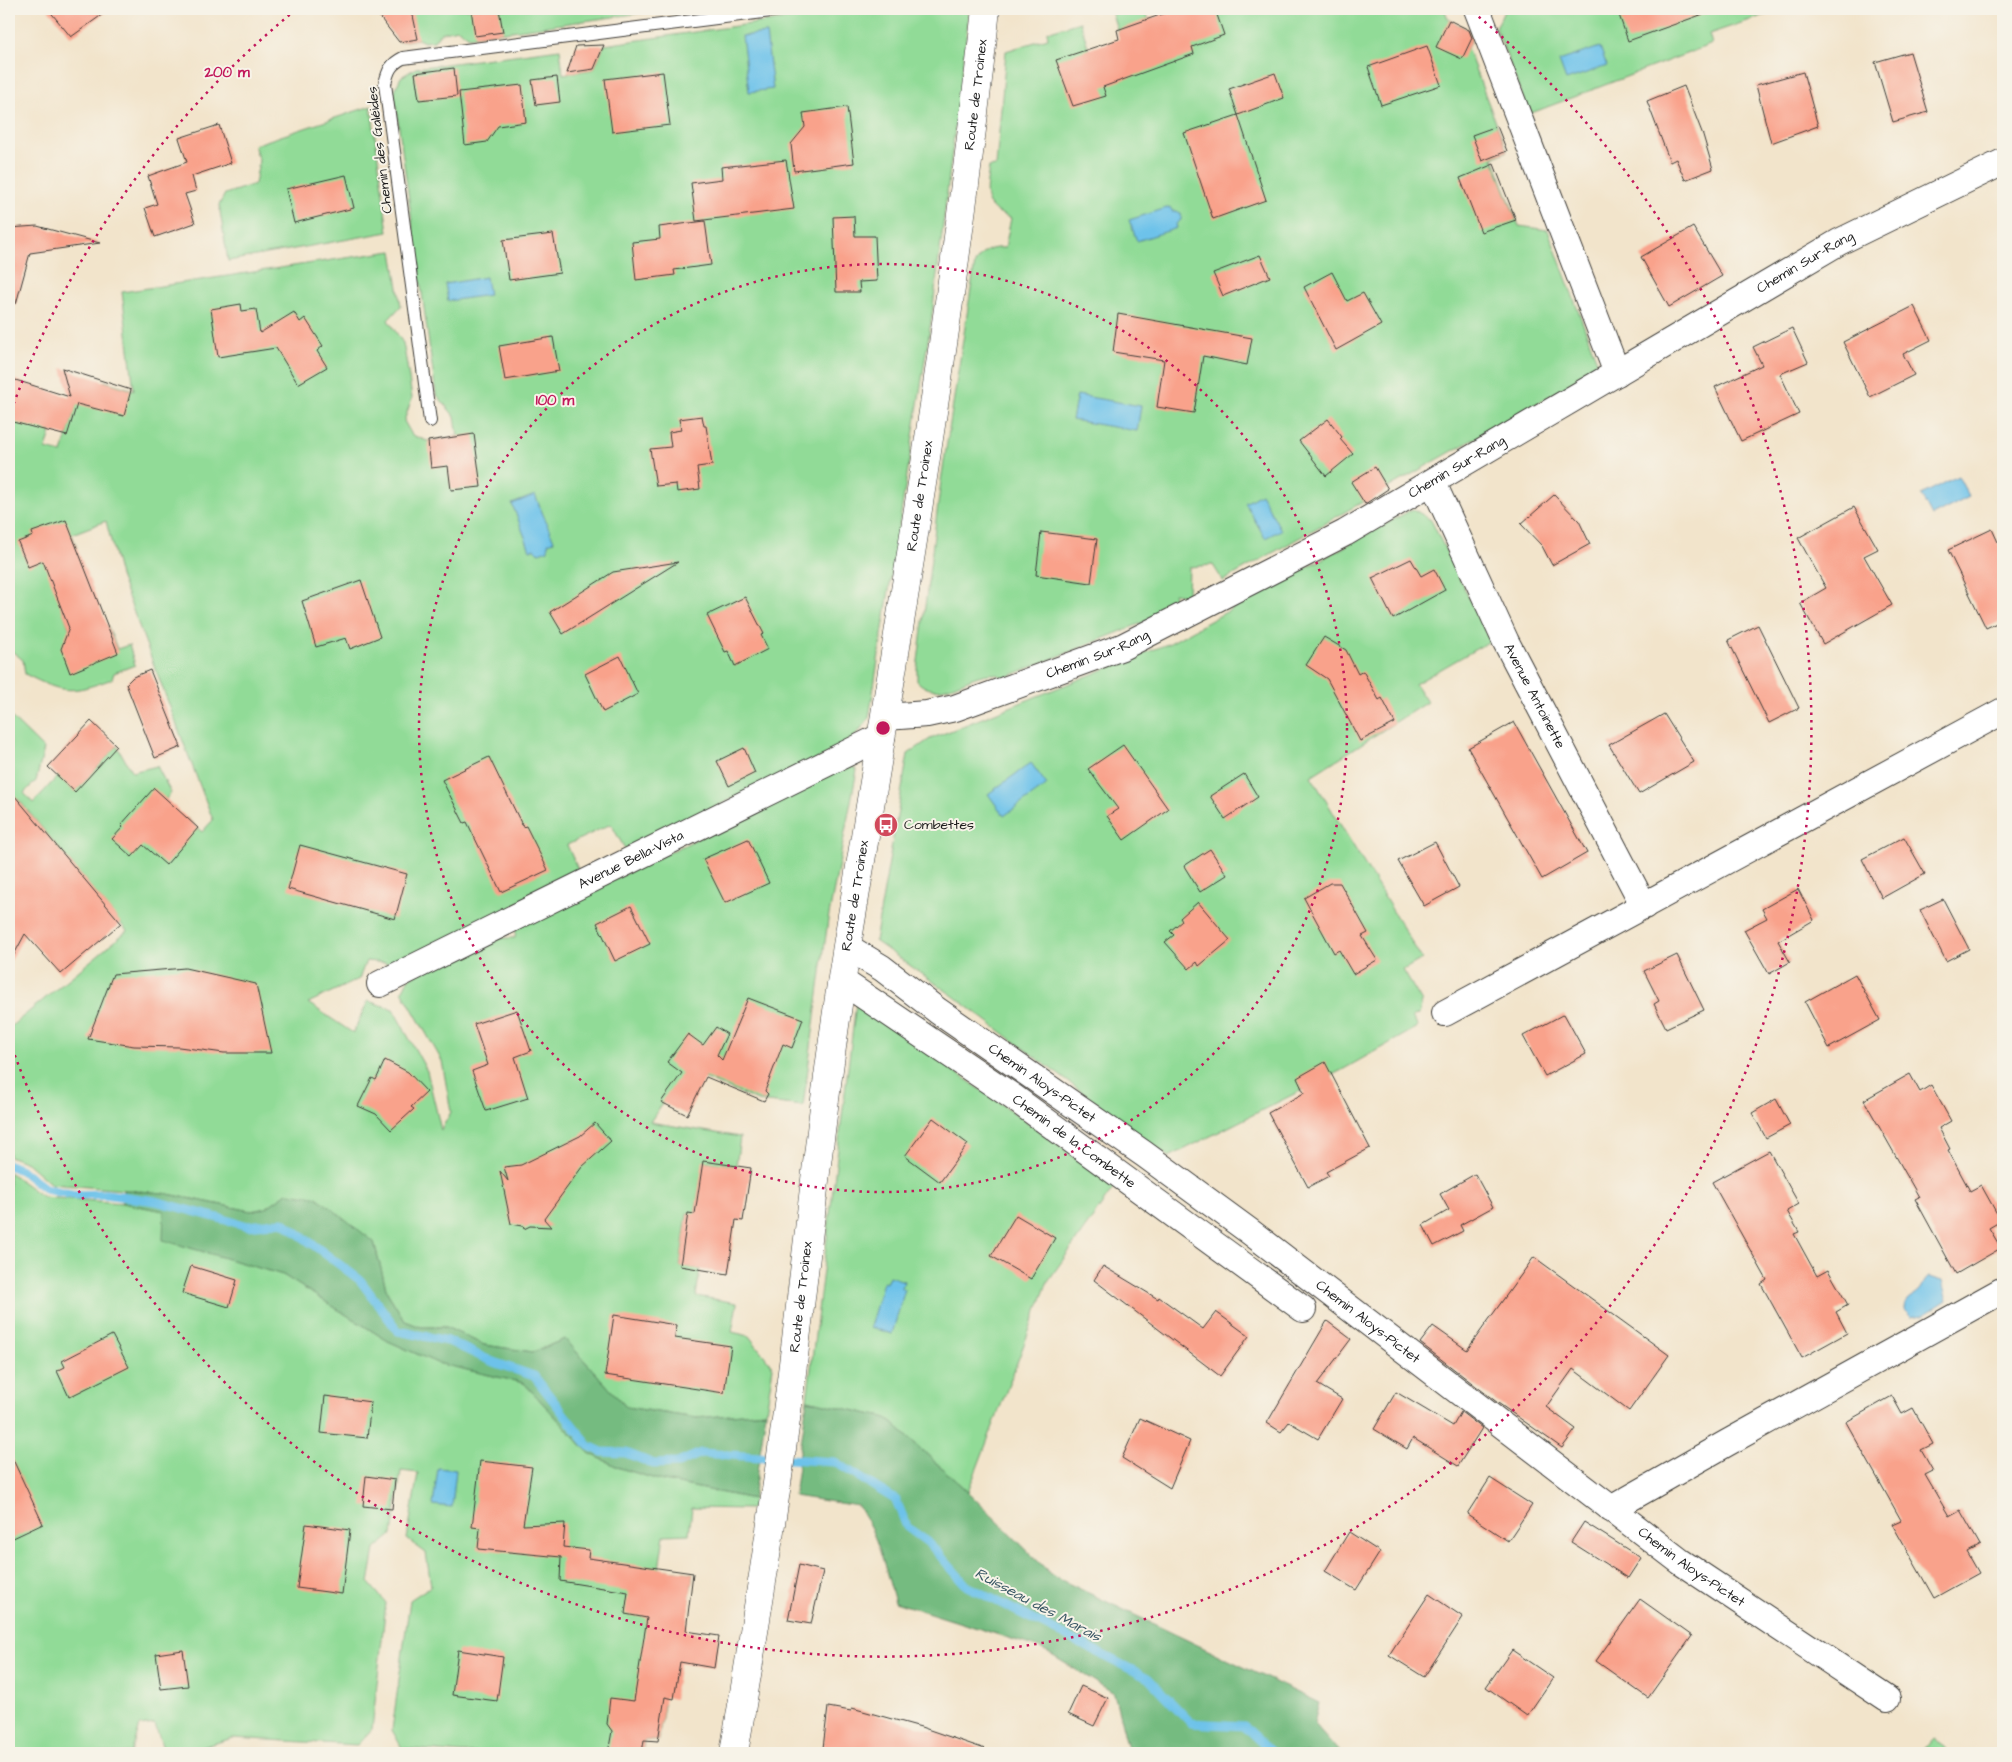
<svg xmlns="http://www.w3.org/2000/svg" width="2012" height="1762" viewBox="0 0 2012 1762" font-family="'Architects Daughter',sans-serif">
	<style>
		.green { fill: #91db97; stroke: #567c5a }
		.forest { fill: #74bb80; stroke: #486c4e }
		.water { fill: #6dc2ea; stroke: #446f83 }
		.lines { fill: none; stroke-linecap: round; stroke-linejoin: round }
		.stream { stroke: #6dc2ea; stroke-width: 9 }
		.building { fill: #f9a28b }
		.service-casing { stroke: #3c3a36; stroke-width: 14 }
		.minor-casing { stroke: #3c3a36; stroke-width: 28 }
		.tertiary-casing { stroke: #3c3a36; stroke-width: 29 }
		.service { stroke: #fff; stroke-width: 12 }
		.minor { stroke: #fff; stroke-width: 26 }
		.tertiary { stroke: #fff; stroke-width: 28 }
		.ring { fill: none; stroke: #c2185b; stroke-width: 2.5; stroke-dasharray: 2.5 5 }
		.labels { text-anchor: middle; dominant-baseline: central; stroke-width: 4; stroke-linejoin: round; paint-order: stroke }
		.street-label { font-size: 14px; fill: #1c1c1c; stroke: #f7f3e8 }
		.poi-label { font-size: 14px; fill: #1c1c1c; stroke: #f7f3e8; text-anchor: start }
		.water-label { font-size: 15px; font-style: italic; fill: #385664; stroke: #f7f3e8 }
		.centre { fill: #c2185b; stroke: #f7f3e8; stroke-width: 2.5 }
		.ring-label { font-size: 15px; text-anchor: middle; font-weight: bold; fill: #c2185b; stroke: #f7f3e8; stroke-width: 4; stroke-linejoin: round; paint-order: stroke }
	</style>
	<rect width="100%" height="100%" fill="#f7f3e8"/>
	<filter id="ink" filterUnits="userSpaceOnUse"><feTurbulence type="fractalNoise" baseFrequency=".02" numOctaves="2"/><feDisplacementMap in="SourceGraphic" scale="10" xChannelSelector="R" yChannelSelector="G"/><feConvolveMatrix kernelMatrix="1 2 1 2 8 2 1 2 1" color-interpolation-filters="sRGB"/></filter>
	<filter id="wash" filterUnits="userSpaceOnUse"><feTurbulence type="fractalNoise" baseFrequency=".0096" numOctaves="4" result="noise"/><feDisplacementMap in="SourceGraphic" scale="20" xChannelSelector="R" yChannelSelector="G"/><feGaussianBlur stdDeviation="1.12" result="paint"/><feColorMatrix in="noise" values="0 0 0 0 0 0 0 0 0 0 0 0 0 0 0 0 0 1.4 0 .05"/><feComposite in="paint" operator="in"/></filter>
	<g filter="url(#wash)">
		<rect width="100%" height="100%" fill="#f2e4cb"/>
		<path class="green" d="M375,9H670L469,37L458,29L440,33L434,41L424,42L418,39L399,42Z
			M855,9H963L969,14L932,315L869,718L849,744L625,849L611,824L567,845L580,874L397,964L366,961L359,979L308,1003L353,1033L368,1001L393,1009L427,1071L441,1130L451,1112L442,1061L402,991L409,978L488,938H515L516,928L849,764L857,770L828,920L803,1106L758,1101L685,1070L650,1122L740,1137L736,1166L704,1161L695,1214L687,1213L680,1266L700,1269L696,1296L737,1303L732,1332L749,1336L773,1367L766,1412L696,1418L626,1407L565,1339L533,1352L484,1345L446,1327H421L405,1321L387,1292L374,1242L287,1193L266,1208L251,1211L163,1193L51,1184L27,1163L9,1156V1028L127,931L18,799L9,808V715L44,749L36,781L24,793L33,803L58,776L75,792L117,746L132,772L157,766L171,793L158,809L179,827L187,818L202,832L213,820L120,576L106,521L72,534L77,548L45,560L69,628L76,639L108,626L117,649L129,645L135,665L114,673L112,679C71,694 64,694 25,674L23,660L9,649V412L51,432L46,449L62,453L77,402L97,409L104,381L134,390L122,292L392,251L401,306L388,320L403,343L407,365L412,398L404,421L412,435L427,441L458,436L455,417L436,394L394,92L401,77L416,68L560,49L563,74L594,69L604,45Z
			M1117,9H1145L1164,63L1184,25L1179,9H1444L1449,20L1475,33L1467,48L1507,151L1493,158L1519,226L1548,230L1597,361L1594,371L1223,581L1213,565L1189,567L1188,596L1174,593L1172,611L1004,678C1000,676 994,673 989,674C964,676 938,703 917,681V669L941,481L975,263C983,251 990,247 1005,248L1011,218C981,207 985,196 989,167L996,166L1006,51L1048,38L1047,32L1080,22L1090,53L1132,75L1111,11Z
			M1505,9H1783L1709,34L1712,44L1529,114L1496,28Z
			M371,106L388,232L228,261L219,205L225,194L255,184L259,160L254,145Z
			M1413,509L1431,520L1490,641L1415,684L1427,702L1311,776L1422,959L1403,970L1422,1002L1419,1014L1412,1017L1418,1027L1342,1070L1169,1157L952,995L875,941L908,754L930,739L1170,643Z
			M856,1003L1023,1119L1115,1186L1048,1281L968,1492L887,1418L807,1400Z
			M9,1172L43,1197L122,1203L165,1211L164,1240L283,1275L388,1341L437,1363L524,1383L589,1453L620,1468L659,1480L753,1499L752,1509L692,1508L689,1534L664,1535L659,1569L693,1573L680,1662L642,1656L664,1705L658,1741L644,1740L642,1753H461L402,1748L392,1730L410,1600L431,1586L426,1553L407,1539L418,1473L401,1471L392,1535L375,1549L369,1583L386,1603L372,1729L357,1745L233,1738L198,1748L164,1752L155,1724L140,1726L131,1753H9Z
			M1932,1739L1951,1753H1920Z"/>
		<path class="forest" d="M123,1190L163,1193L251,1211L266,1208L287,1193L317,1197L374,1242L387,1292L405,1321L421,1327H446L484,1345L533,1352L565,1339L626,1407L696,1418L766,1412L753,1499L659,1480L620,1468L589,1453L524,1383L437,1363L388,1341L283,1275L163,1240L164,1211L122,1203Z
			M807,1400L887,1418L968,1492L1053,1576L1319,1703L1314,1723L1340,1753H1129L1114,1693L1040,1648L895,1602C885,1569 878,1534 858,1506L794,1496Z"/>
		<path class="water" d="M766,33L773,89L749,92L742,36Z
			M1600,47L1607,66L1566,80L1559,61Z
			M1170,207L1172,211H1177L1181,214V220L1176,224L1177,228L1137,241L1129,220Z
			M486,277L489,295L448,301L445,284Z
			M1077,395L1141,406L1137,431L1072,420Z
			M1958,476L1969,497L1932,516L1921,495Z
			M1261,494L1281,530L1265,538L1245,503Z
			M535,495L554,541L548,543V550L539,553L534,549L530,550L512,504Z
			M1031,763L1047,785L1004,816L988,794Z
			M889,1276L904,1281L902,1288L905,1289L892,1334L870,1327L883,1282L886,1283Z
			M1929,1277L1942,1281L1947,1300L1924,1315L1911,1317L1904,1310C1904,1297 1912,1298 1919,1291C1924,1286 1923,1281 1929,1277Z
			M438,1468L456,1470L452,1507L433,1505Z"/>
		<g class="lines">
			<path class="stream" d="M9,1165L21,1170L46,1189L75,1195L105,1194L155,1201L248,1226L283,1222L360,1280L398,1331L448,1341L493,1362L534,1376L589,1446L602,1452L626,1453L654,1464L678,1463L701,1453L835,1462L896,1500L907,1527L930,1544L967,1586L1148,1678L1191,1723L1244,1726L1273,1753"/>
		</g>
		<g id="blocks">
			<path class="building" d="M48,9H110L71,37Z
				M471,9H499L503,32L475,36Z
				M1177,9H1215L1224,35L1192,47L1194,54L1103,87L1106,96L1073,106L1056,60L1119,39L1117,30Z
				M1617,9H1708L1709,12L1628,41Z
				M412,11L418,39L399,42L378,15Z
				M1449,20L1469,30L1472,38L1462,59L1436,47Z
				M604,45L594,69L567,73L576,46Z
				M1427,46L1441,85L1381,105L1368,67Z
				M1910,52L1928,112L1893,122L1875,62Z
				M454,68L457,96L419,100L415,73Z
				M663,72L670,125L612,132L605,79Z
				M1803,72L1818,126L1771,143L1756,85Z
				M1275,73L1284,98L1238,115L1229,89Z
				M557,77L560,102L536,105L532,80Z
				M522,85L526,122L498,126L487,142L465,145L459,92Z
				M1684,86L1703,135L1713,169L1685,180L1676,159L1670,162L1647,101Z
				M847,107L854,163L794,171L791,144L805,127L803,113Z
				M1238,115L1266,200L1213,219L1184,133Z
				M219,125L231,163L192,176L196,191L185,194L195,223L155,237L145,208L157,204L148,176L187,162L179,138Z
				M1497,126L1507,151L1482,161L1472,135Z
				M786,160L794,209L696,221L691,183L722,179L721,167Z
				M1494,164L1516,220L1481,232L1460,178Z
				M346,175L354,208L294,223L286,189Z
				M854,216L855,236H875L877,281L859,282L860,292H836L833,217Z
				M705,221L711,265L674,270L675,275L636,280L632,242L660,239L659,227Z
				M37,226L100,243L30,253L16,304L9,303V228Z
				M1693,227L1722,276L1669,307L1641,257Z
				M553,234L560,273L509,280L503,240Z
				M1260,255L1270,277L1223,296L1213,273Z
				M1332,272L1347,301L1363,293L1381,325L1336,350L1304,287Z
				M241,304L242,311L256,309L260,333L294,312L300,322L305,318L323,346L317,351L327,367L298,384L276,348L218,357L211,309Z
				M1914,306L1931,340L1903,354L1914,375L1870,397L1843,342Z
				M1118,314L1252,338L1247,365L1203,356L1194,413L1157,407L1164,360L1113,352Z
				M1792,328L1808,362L1780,374L1799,414L1741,441L1715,387L1762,365L1753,347Z
				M553,337L559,371L505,380L499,346Z
				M62,368L131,390L124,416L77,404L67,436L9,421V378L70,397Z
				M702,416L704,426H706L712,465L697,467L700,489L677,492L676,484L656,486L650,449L671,447L669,432L681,430L679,419Z
				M1328,419L1342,437L1340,439L1353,454L1326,476L1299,441Z
				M474,434L481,487L451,490L448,466L431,468L428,441Z
				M1375,467L1388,489L1365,504L1351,482Z
				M1554,495L1579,521L1590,544L1552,565L1542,546L1521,524Z
				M1854,507L1878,549L1864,556L1892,605L1823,644L1800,603L1826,588L1798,538Z
				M66,520L118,653L70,673L61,649L69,628L43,561L28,567L18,542L33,536L32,532Z
				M1992,529L2003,553V620L1986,628L1948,550Z
				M1041,532L1097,539L1091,583L1036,575Z
				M1411,559L1421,576L1434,569L1445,590L1393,619L1372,578Z
				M678,562L563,634L550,612L613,572Z
				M361,580L380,637L350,649L346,638L316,647L302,601Z
				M745,597L764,634L761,635L768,649L735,666L728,651L725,652L707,615Z
				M1758,625L1799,708L1769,723L1728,640Z
				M1324,637L1346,650L1358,674L1363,671L1379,700L1382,698L1395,723L1360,741L1327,679L1306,665Z
				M620,656L638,694L603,712L585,674Z
				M150,670L181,747L155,758L126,684L133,677Z
				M1664,714L1694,762L1639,794L1609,745Z
				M91,721L117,746L75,792L48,767Z
				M1514,722L1587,853L1542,879L1468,748Z
				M1123,745L1168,809L1124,840L1107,816L1118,809L1088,769Z
				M744,748L755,773L729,786L717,761Z
				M489,757L523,827L526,826L548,870L501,892L467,822L464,823L442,780Z
				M1244,774L1258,797L1225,819L1210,796Z
				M154,788L198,828L166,865L143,845L132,857L112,839L123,827L121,825Z
				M9,789L121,923L61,974L25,934L9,964Z
				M1904,837L1925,874L1882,898L1862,859Z
				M748,839L769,883L725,903L703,859Z
				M1435,842L1459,887L1424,906L1398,861Z
				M300,845L407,874L395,919L288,889Z
				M1210,849L1227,875L1200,892L1184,866Z
				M1330,883H1340L1368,933L1362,936L1377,960L1353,974L1339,950L1334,953L1304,898Z
				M1798,889L1814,920L1778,941L1790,962L1769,974L1744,930L1767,918L1762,909Z
				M1943,899L1969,949L1946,961L1920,910Z
				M1198,902L1230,940L1199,966L1197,962L1189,969L1165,942L1174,935L1170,931L1182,921L1180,918Z
				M631,906L650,944L615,961L597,923Z
				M1677,955L1704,1010L1666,1028L1654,1004L1659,1001L1644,971Z
				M185,968L256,984L271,1053H224L179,1047L134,1046L88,1039L113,974Z
				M1855,974L1880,1020L1829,1048L1805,1002Z
				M748,998L803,1019L792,1048L783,1044L765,1091L768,1094L764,1101L706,1077L687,1115L661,1102L682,1073L667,1062L688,1034L703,1045L716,1027L727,1034L717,1055L722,1060Z
				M517,1010L531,1051L515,1057L528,1098L486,1111L472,1071L488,1065L474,1024Z
				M1564,1014L1586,1054L1545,1076L1523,1036Z
				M385,1060L408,1072L427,1092L411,1107L414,1109L391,1130L376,1114L358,1106L372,1078L376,1080Z
				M1325,1062L1370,1148L1326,1172L1329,1176L1308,1187L1268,1113L1304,1093L1297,1078Z
				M1910,1074L1920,1092L1931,1085L1951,1121L1939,1128L1950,1149L1948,1150L1970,1191L1981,1185L2001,1221L1989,1228L2001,1248L1956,1274L1915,1199L1919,1197L1864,1100Z
				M1776,1099L1790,1125L1766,1138L1752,1113Z
				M933,1118L968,1144L940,1182L905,1156Z
				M595,1123L611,1141L582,1167L544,1219L551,1227L530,1226L524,1229L523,1226L511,1224L500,1171L508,1181L504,1167L521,1165L580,1136Z
				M1769,1151L1799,1204L1787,1211L1799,1232L1794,1234L1817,1276L1828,1270L1848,1305L1836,1312L1847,1333L1802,1358L1761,1284L1767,1280L1712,1182Z
				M703,1161L751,1168L743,1221L736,1220L728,1274L680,1266L688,1213L695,1214Z
				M1475,1174L1493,1207L1460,1225L1463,1231L1434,1246L1423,1225L1449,1210L1440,1194Z
				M1016,1215L1055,1238L1031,1279L991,1256Z
				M1534,1257L1669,1355L1629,1411L1573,1369L1546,1407L1576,1429L1562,1448L1498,1403L1420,1343L1433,1326L1467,1350Z
				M191,1266L237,1280L229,1307L182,1293Z
				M1103,1266L1158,1299L1159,1297L1203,1329L1216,1312L1249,1336L1220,1376L1094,1280Z
				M614,1315L676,1325L675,1338L731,1346L724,1393L605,1375Z
				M1327,1321L1351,1339L1317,1384L1342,1399L1318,1439L1289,1422L1281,1432L1267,1423Z
				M112,1335L129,1367L69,1397L57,1371L65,1367L62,1361Z
				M1396,1392L1453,1426L1461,1412L1482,1428L1458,1466L1413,1438L1407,1449L1374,1429Z
				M325,1396L371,1402L367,1438L321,1433Z
				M1892,1396L1902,1414L1913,1408L1933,1444L1921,1450L1933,1471L1925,1475L1949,1516L1960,1510L1980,1545L1967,1552L1979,1573L1934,1598L1892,1524L1901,1520L1846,1422Z
				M1140,1418L1190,1441L1170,1488L1122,1458Z
				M9,1451L43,1524L9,1540Z
				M480,1461L532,1467L523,1525L565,1523L563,1547L589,1550L588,1558L693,1573L686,1631L719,1636L714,1668L680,1662L674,1699L665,1697L658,1741L644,1740L642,1753H608L612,1731L607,1724L610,1698L634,1701L647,1618L625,1614L628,1592L560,1581L561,1557L478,1549L480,1528L472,1527Z
				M366,1476L395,1480L392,1509L363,1506Z
				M1490,1478L1532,1505L1508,1541L1467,1514Z
				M1584,1522L1641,1558L1628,1578L1571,1542Z
				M306,1524L350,1530L342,1594L297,1588Z
				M1349,1532L1380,1552L1356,1590L1325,1571Z
				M799,1565L823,1571L811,1624L788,1620Z
				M1429,1594L1463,1617L1424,1677L1389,1655Z
				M1640,1599L1692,1636L1648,1698L1596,1661Z
				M183,1650L188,1686L161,1689L156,1654Z
				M458,1650L503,1657L497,1701L452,1695Z
				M1512,1650L1553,1678L1527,1716L1486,1687Z
				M1081,1686L1108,1698L1094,1726L1068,1714Z
				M828,1707L851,1711L852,1708L921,1727L985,1749V1753H843V1751L823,1748Z"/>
		</g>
	</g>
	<g filter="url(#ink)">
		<use href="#blocks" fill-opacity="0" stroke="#3c3a36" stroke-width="1"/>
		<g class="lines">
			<g class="service-casing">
				<path id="service" d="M430,421L385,84C388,70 391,64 403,58L787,9"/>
			</g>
			<g class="minor-casing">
				<g id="minor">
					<path d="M1477,9L1617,373"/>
					<path id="s1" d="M1433,483L1506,642L1644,906"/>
					<path id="s2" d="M886,717L927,714L955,708L1122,647L1345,533L1839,242L2003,162"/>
					<path id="s3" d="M847,947L882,968L938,1011L1144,1154L1249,1231L1681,1562L1887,1699"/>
					<path id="s4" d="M842,981L1013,1097L1303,1309"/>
					<path id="s5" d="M380,984L882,736"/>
					<path d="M1445,1013L2003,711"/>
					<path d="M1611,1509L1727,1443L2003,1290"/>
				</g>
			</g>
			<g class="tertiary-casing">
				<g id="tertiary">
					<path id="s6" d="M734,1753C753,1640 772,1526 787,1412C807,1257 822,1101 847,946C898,634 952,323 986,9"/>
				</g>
			</g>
			<use href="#service" class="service"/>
			<use href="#minor" class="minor"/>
			<use href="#tertiary" class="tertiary"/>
		</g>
	</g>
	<g class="ring">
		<circle cx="883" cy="728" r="464"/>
		<path d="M11 411A928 928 0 0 1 293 12M1473 12A928 928 0 1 1 11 1045"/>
	</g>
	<defs>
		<g id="bus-disc" transform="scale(1.25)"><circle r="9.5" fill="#d1495b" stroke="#f7f3e8"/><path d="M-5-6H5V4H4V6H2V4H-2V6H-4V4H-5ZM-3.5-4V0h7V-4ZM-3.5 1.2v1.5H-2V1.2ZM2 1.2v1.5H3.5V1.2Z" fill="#fff"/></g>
	</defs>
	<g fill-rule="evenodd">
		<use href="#bus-disc" x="886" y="825"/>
	</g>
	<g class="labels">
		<g class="street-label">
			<text stroke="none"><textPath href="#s6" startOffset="1676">Route de Troinex</textPath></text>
			<text transform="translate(380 150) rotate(-97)">Chemin des Galéides</text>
			<text stroke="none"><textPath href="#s2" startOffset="1032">Chemin Sur-Rang</textPath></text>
			<text stroke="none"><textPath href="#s2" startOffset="628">Chemin Sur-Rang</textPath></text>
			<text stroke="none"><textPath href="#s6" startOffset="1271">Route de Troinex</textPath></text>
			<text stroke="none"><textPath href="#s2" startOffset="222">Chemin Sur-Rang</textPath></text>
			<text stroke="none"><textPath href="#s1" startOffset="236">Avenue Antoinette</textPath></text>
			<text stroke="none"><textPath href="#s5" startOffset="280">Avenue Bella-Vista</textPath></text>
			<text stroke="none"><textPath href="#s6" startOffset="866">Route de Troinex</textPath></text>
			<text stroke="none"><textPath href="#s3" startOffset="238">Chemin Aloys-Pictet</textPath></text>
			<text stroke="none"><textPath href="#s4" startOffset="282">Chemin de la Combette</textPath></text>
			<text stroke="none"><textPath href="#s6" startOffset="461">Route de Troinex</textPath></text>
			<text stroke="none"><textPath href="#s3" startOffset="642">Chemin Aloys-Pictet</textPath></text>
			<text stroke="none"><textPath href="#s3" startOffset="1048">Chemin Aloys-Pictet</textPath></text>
		</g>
		<g class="poi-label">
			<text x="904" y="825">Combettes</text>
		</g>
		<g class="water-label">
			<text transform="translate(1038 1605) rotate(28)">Ruisseau des Marais</text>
		</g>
	</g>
	<circle cx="883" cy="728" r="8" class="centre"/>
	<g class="ring-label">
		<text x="227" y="77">200 m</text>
		<text x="555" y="405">100 m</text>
	</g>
	<rect width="2012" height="1762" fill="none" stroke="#f7f3e8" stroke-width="30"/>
</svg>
